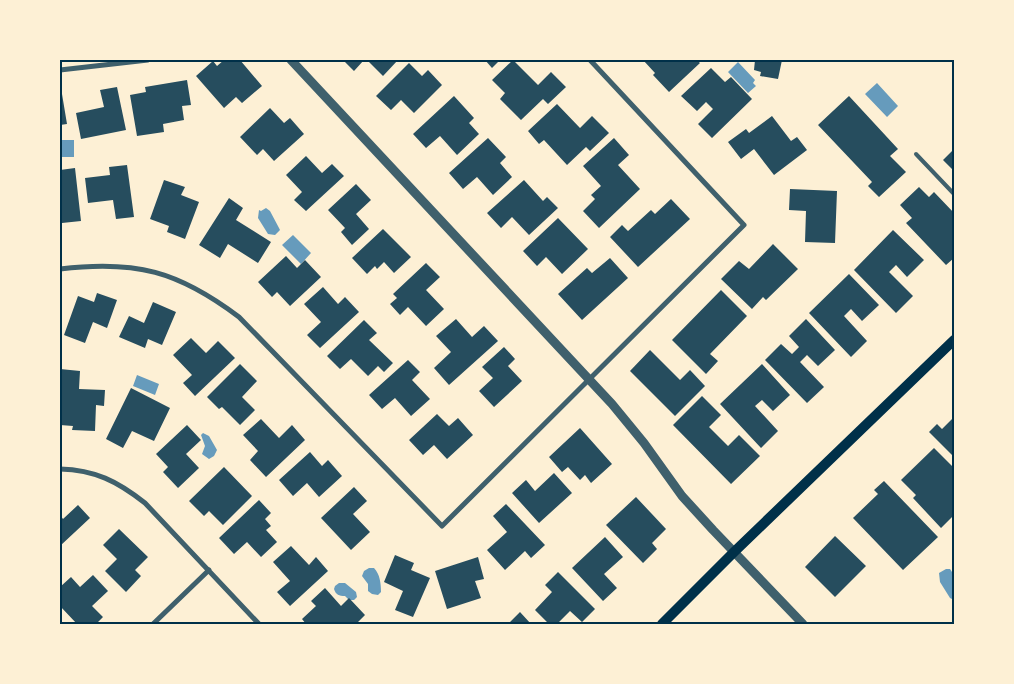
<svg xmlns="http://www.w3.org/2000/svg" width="1014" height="684" viewBox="0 0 1014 684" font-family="'Work Sans',sans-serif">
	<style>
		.water { fill: #669bbc }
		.building { fill: #264d5e }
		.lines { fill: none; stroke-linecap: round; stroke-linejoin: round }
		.service { stroke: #3f606c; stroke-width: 4 }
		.minor { stroke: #3f606c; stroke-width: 5 }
		.tertiary { stroke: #3f606c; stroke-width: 9 }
		.secondary { stroke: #003049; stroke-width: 10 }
		.neatline { fill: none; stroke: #003049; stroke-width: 2 }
	</style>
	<rect width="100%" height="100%" fill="#fdf0d5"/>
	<path class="water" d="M738,62L755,80L753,83L756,86L748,93L728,72Z
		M877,83L898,106L887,117L865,94Z
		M60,140H74V157H60Z
		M266,208L270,211L279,228L280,230L275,235L268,234L258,218L259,210L261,211Z
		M293,235L311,253L301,264L282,245Z
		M137,375L159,384L155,395L133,386Z
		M203,433L209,436L217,450L214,456L209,459L202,454L205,446L201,435Z
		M369,568H374C380,574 381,584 381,592L378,595L372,594L368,591V584L362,576L364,571Z
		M946,569H950L954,575V600L950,598L940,582L939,573Z
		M339,583H345L356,592L357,597L354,600H349L345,596C339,596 336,595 334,589L335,586Z"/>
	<path class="building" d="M224,60H240L262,86L242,103L236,97L224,108L196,76L213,61L217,66Z
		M343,60H364L354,71Z
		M367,60H398L383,76Z
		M485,60H500L492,68Z
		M513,60L538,85L551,72L566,87L548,104L543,99L521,120L500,99L505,93L492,80Z
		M643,60H697L700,63L669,92L653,75L655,73Z
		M755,60H782L778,79L760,76L761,72L754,70Z
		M409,63L422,76L428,70L442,85L414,113L401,100L391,110L376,96Z
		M711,68L725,82L731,77L752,99L712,138L698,124L713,109L706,102L697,111L681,96Z
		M187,80L191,105L182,106L184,120L163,124L164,132L137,136L130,95L146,92L145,87Z
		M117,87L126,130L81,139L76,113L104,107L100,90Z
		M60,94H62L67,124L60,125Z
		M454,96L474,118L469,123L479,134L457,155L440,136L426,148L413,134Z
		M849,96L898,149L890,156L906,172L879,197L868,186L872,182L818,125Z
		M557,104L580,128L592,116L609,133L590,151L586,147L567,165L544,140L539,144L528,131Z
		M270,108L284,123L290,118L304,134L274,161L263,149L257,155L240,137Z
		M772,116L791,141L797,137L807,150L774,175L754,149L741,159L728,142L746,129L749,133Z
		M488,138L506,157L500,163L512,177L493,195L477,177L463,189L449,173Z
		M614,138L629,155L618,165L640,189L599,228L583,211L595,199L591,195L601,186L583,166Z
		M954,149V171L943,160Z
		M306,156L322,173L332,164L344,176L306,211L294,200L302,192L286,175Z
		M127,165L134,217L116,219L113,200L88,203L85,178L110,175L109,167Z
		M75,168L81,221L62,223L60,208V170Z
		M164,180L185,187L181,195L199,202L185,239L167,232L169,226L150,219Z
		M524,180L543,201L547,197L558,208L529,235L512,217L501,228L487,213Z
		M356,184L371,200L356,214L369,229L352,245L341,232L345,228L328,210Z
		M919,187L929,197L934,192L954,213V258L946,265L906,223L912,218L900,205Z
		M790,189L837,191L835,243L805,242L806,211L789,210Z
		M229,198L243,208L236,220L271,242L258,263L228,244L220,258L199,245Z
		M671,199L690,219L638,267L610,237L622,225L628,231L651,210L655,214Z
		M558,218L588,249L562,274L546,257L537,266L523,251Z
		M383,229L411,257L394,273L384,262L377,269L375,266L367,274L352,258Z
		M893,230L924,260L907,277L896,265L889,272L913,296L896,313L854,270Z
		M773,244L798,269L766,300L763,297L752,309L721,279L739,261L749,269Z
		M286,256L297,268L305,260L321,277L290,306L277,292L272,297L258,282Z
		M610,258L628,278L582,320L558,294L587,268L592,273Z
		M426,263L440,277L426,290L444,309L426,326L408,307L400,315L390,304L397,298L393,294Z
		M849,274L879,305L862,321L851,309L844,316L867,341L851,357L809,313Z
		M323,287L338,304L345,297L359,312L320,348L307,335L321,322L304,304Z
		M721,290L747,316L710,354L718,361L706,374L672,340Z
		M97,293L117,300L107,328L93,322L85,343L64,335L78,296L94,302Z
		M153,302L176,312L162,345L148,339L145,348L119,337L129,316L144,323Z
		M456,319L472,337L484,326L498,341L449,385L434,368L451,352L436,336Z
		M806,319L835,350L818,366L807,355L800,362L824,387L807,403L765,360L781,344L792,354L799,347L789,336Z
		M364,320L377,333L369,340L393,363L384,372L378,366L368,376L351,359L340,369L327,356Z
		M191,338L206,353L218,341L235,358L195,396L183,383L192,375L173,355Z
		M504,347L515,359L508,366L522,381L494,407L479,391L493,378L482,367Z
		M650,350L680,380L690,370L705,386L675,416L630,371Z
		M408,360L420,372L412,380L430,399L411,416L395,398L382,409L369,395Z
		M240,364L257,381L242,397L255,410L240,425L222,407L219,409L207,397Z
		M762,364L790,395L773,411L762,400L755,406L778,431L761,448L720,404Z
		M60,369L80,371L79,389L105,390L104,406L96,405L95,431L72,430L73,426L60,425Z
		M131,388L170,408L154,441L132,431L123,448L106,439Z
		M702,396L721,415L709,427L728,446L739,435L760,456L731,484L673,425Z
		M437,414L449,426L458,418L473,435L447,459L434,445L423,455L409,440Z
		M954,417V457L929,432L937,424L942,429Z
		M261,419L279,438L292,425L305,440L266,477L250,460L258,451L243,435Z
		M187,425L201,440L186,454L199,468L178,488L163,472L168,467L156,454Z
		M580,428L612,464L591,483L585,475L580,480L568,467L562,472L549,457Z
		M934,448L954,468V515L941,528L913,498L916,495L901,480Z
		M310,452L322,466L328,460L342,476L319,497L307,483L293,496L279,480Z
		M224,467L252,496L223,525L209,511L204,516L189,501Z
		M554,473L572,493L539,523L512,493L526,480L535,491Z
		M884,481L938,537L903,570L853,518L878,494L874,490Z
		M354,487L367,501L353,514L370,532L351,550L321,518Z
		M636,497L666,529L652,543L657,549L643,563L606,525Z
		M259,500L271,513L265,519L271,526L266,530L277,542L261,557L247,542L234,554L219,538Z
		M506,504L545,545L531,558L525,551L505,570L487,550L507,532L493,516Z
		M78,505L90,518L60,546V515L63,519Z
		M119,529L148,557L135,570L141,576L126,592L105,571L117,559L103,545Z
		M835,536L866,566L835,597L805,567Z
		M605,537L623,557L604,574L617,588L603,601L572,568Z
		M291,546L309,565L316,557L328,571L290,606L277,592L290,581L273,562Z
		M395,555L414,563L411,570L430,578L413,617L395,610L403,591L384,582Z
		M478,557L484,579L475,581L481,598L447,609L435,571Z
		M558,572L595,609L582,622L570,611L557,624H549L535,610L552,592L545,585Z
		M93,575L108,591L92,606L103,617L96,624H77L60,606V587L71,577L80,587Z
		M325,588L341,606L349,598L365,615L356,624H306L302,619L316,606L311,601Z
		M520,612L531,624H508Z"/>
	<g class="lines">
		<path class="service" d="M916,154L954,194"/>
		<path class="minor" d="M60,70L148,60
			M60,269C136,260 178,271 239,317L442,526L744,225L590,60
			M60,469C95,470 117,481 145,503L259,624
			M153,624L209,570"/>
		<path class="tertiary" d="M291,60L612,404L644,443L682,496L713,530L803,624"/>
		<path class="secondary" d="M662,624L734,552L954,340"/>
	</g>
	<rect width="1014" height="684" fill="none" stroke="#fdf0d5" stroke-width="122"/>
	<rect x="61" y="61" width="892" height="562" class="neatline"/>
</svg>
